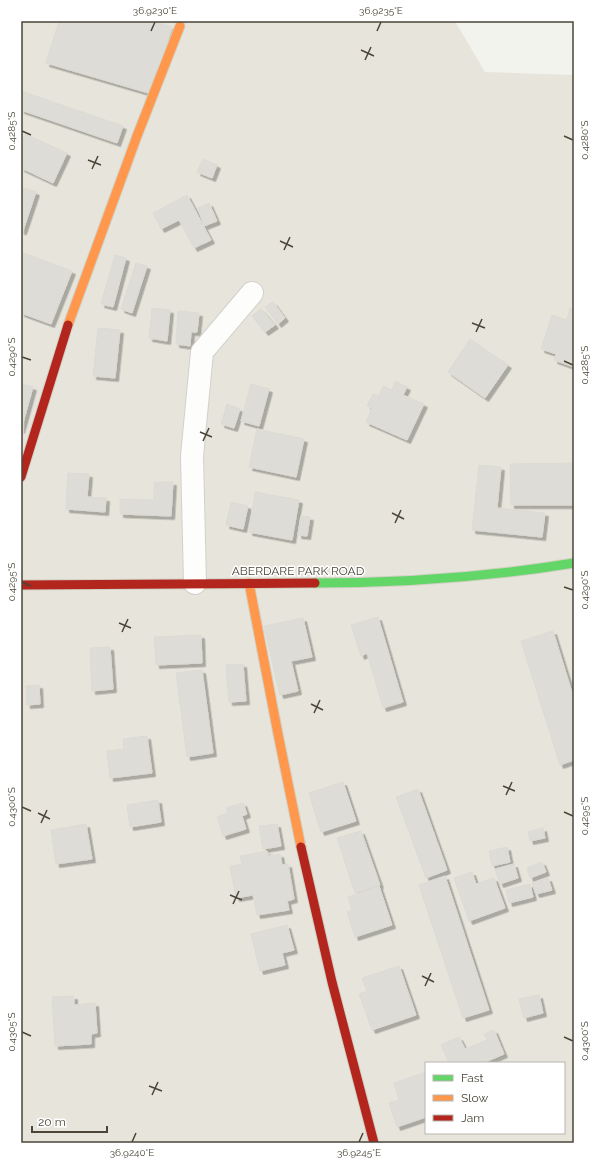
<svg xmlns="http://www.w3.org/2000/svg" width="595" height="1164" viewBox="0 0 595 1164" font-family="Raleway,sans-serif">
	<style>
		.residential { fill: #e7e5db; fill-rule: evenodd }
		.building { fill: #dddcd6; stroke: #dcdad3; filter: url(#shadow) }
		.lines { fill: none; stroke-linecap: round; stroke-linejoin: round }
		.street-casing { stroke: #d1d0cb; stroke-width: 24 }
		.fast-casing { stroke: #d2d0c5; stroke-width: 11 }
		.slow-casing { stroke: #d2d0c5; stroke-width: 11 }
		.jam-casing { stroke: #d2d0c5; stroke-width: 11 }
		.street { stroke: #fdfdfc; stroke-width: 22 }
		.fast { stroke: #63d668; stroke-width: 9 }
		.slow { stroke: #ff974d; stroke-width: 9 }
		.jam { stroke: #b3261e; stroke-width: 9 }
		.ticks { fill: none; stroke: #4a4538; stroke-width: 1.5 }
		.labels { text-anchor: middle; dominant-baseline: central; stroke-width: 3; stroke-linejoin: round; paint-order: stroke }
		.street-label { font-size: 12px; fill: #4a4538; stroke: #fff }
		.neatline { fill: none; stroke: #4a4538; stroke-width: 1.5 }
		.ticks-label { font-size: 10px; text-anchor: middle; fill: #4a4538 }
	</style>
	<defs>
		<filter id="shadow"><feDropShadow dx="3.5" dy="3.5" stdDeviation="0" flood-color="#0004"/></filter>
	</defs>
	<rect width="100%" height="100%" fill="#f3f3ee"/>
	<path class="residential" d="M21,21H455L485,72L574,75V1143H21ZM426,1063H564V1133H426Z"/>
	<path class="building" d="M59,21H151L172,27L152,94L46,63Z
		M21,91L123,126L117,143L21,110Z
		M25,134L67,153L53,183L21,168V143Z
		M203,159L217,165L212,178L197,172Z
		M21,187L36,192L23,231H21Z
		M187,195L211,240L194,248L179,220L161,229L153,213Z
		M209,203L217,221L204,226L198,208Z
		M21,252L72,271L51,324L21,313Z
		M115,255L126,258L113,307L101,304Z
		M136,263L147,266L132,313L121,309Z
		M273,302L285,318L278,324L265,307Z
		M152,308L170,310L167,341L149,338Z
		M570,308L574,310V367L554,360L556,354L541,349L552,315L567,320Z
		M261,309L275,325L265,332L252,316Z
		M178,311L199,313L197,332H191L190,346L176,344Z
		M98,328L120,330L115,378L93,376Z
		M470,339L508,365L485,398L448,372Z
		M395,381L407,387L403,395L424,404L407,440L366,422L372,408L367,406L373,394L379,396L383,386L392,390Z
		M21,384L33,387L21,430Z
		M251,384L269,389L259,426L241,421Z
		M227,404L240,409L234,428L221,424Z
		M257,429L304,439L296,477L249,467Z
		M573,463L574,505H511L510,464Z
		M479,465L501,467L497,508L545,513L542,537L472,530Z
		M68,473L89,474L87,497L106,498L105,512L66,509Z
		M154,482H173L171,516L120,514V499L154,500Z
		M255,492L299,500L292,540L249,532Z
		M231,502L248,506L243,529L226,525Z
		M301,516L310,517L307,536L298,535Z
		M378,617L403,702L383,708L367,653L361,656L351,625Z
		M303,618L312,657L291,661L298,691L280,695L264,626Z
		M553,631L574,699V760L560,765L521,641Z
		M201,635L202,663L156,665L154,637Z
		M110,647L113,689L92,691L90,648Z
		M243,664L246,701L229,702L226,665Z
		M202,670L213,753L187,757L176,673Z
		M39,685L40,704L27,705L26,686Z
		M147,736L152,773L110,778L107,751L124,749L123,739Z
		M343,782L356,821L321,832L309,793Z
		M418,789L447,870L426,878L396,797Z
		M158,800L161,822L130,827L127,805Z
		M243,803L247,814L242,816L246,829L223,836L217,817L228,813L226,808Z
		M86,824L92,859L56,864L51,830Z
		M277,824L281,846L263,849L259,826Z
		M543,828L545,838L530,841L528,832Z
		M361,831L380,885L355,893L337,838Z
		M507,847L510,862L492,866L489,851Z
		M267,851L268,856L280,854L282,865L288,864L294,899L287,901L289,910L257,915L253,895L236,898L230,866L242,864L240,856Z
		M542,862L546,872L530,878L527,868Z
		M514,864L518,878L500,884L495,869Z
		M472,872L476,884L494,878L505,908L469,921L454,878Z
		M445,876L489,1010L463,1018L419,885Z
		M548,878L552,890L536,894L532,883Z
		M530,884L533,897L509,903L506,890Z
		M379,886L392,925L355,937L347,912L352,910L348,897Z
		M287,925L294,950L282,953L285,965L260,971L251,934Z
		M399,966L416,1015L372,1030L359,994L367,991L362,978Z
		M539,995L543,1013L524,1018L519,999Z
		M74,996V1005L95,1003L97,1033L91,1034V1044L55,1046L52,997Z
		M494,1030L504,1054L483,1063H449L441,1045L459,1037L465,1049L487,1040L484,1034Z
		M426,1072V1117L397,1127L389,1103L399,1100L394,1083Z"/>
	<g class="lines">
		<g class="street-casing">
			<path id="street" d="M195,583L192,456L202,352L252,293"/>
		</g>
		<g class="fast-casing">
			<path id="fast" d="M315,583C402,583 489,577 574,563"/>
		</g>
		<g class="slow-casing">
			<path id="slow" d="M68,325L137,136L180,26
				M249,583L278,734L301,847"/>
		</g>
		<g class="jam-casing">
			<path id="jam" d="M21,477L68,325
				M21,585L315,583
				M301,847L332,982L374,1143"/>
		</g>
		<use href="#street" class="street"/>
		<use href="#fast" class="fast"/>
		<use href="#slow" class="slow"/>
		<use href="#jam" class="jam"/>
	</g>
	<path class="ticks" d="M151,31L155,22M377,31L381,22M361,50L374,56M365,60L371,47M22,131L31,135M564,136L573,140M88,160L101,165M92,169L98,156M280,241L293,247M284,250L290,237M472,323L485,328M476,332L482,319M22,357L31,360M564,361L573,365M200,432L212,437M203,441L209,428M392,513L404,519M395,523L401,510M22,582L31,586M564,587L573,590M119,623L131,628M122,632L128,619M311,704L323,710M314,713L320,700M503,786L515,791M506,795L512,782M22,807L31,811M564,812L573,816M38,813L50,819M41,823L47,810M230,895L242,900M233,904L239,891M422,976L434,982M425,986L431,973M22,1032L31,1036M564,1037L573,1041M149,1086L162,1091M152,1095L158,1082M132,1142L136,1133M359,1142L363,1133"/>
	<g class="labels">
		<g class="street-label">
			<text x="298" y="571">ABERDARE PARK ROAD</text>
		</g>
	</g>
	<rect width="595" height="1164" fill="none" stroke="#ffffff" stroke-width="44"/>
	<rect x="425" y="1062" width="140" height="72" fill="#ffffff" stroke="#b7b5af"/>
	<rect x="433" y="1075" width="20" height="6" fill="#63d668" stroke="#b7b5af"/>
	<text x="461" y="1082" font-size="12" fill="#4a4538">Fast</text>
	<rect x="433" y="1095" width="20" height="6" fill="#ff974d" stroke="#b7b5af"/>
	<text x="461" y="1102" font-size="12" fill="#4a4538">Slow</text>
	<rect x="433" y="1115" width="20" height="6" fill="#b3261e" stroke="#b7b5af"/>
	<text x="461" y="1122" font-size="12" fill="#4a4538">Jam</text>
	<path d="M32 1126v6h75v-6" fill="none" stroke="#4a4538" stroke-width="2"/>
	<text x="38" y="1126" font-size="12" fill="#4a4538" stroke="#ffffff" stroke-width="3" paint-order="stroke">20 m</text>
	<rect x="22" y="22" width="551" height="1120" class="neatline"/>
	<g class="ticks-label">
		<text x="155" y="14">36.9230°E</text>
		<text x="381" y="14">36.9235°E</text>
		<text transform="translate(11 131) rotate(-90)" y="4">0.4285°S</text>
		<text transform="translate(584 140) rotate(-90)" y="4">0.4280°S</text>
		<text transform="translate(11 357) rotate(-90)" y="4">0.4290°S</text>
		<text transform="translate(584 365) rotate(-90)" y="4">0.4285°S</text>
		<text transform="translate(11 582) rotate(-90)" y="4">0.4295°S</text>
		<text transform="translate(584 590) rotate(-90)" y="4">0.4290°S</text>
		<text transform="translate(11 807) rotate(-90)" y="4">0.4300°S</text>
		<text transform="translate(584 816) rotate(-90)" y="4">0.4295°S</text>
		<text transform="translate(11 1032) rotate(-90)" y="4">0.4305°S</text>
		<text transform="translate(584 1041) rotate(-90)" y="4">0.4300°S</text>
		<text x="132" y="1156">36.9240°E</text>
		<text x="359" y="1156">36.9245°E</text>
	</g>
</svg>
